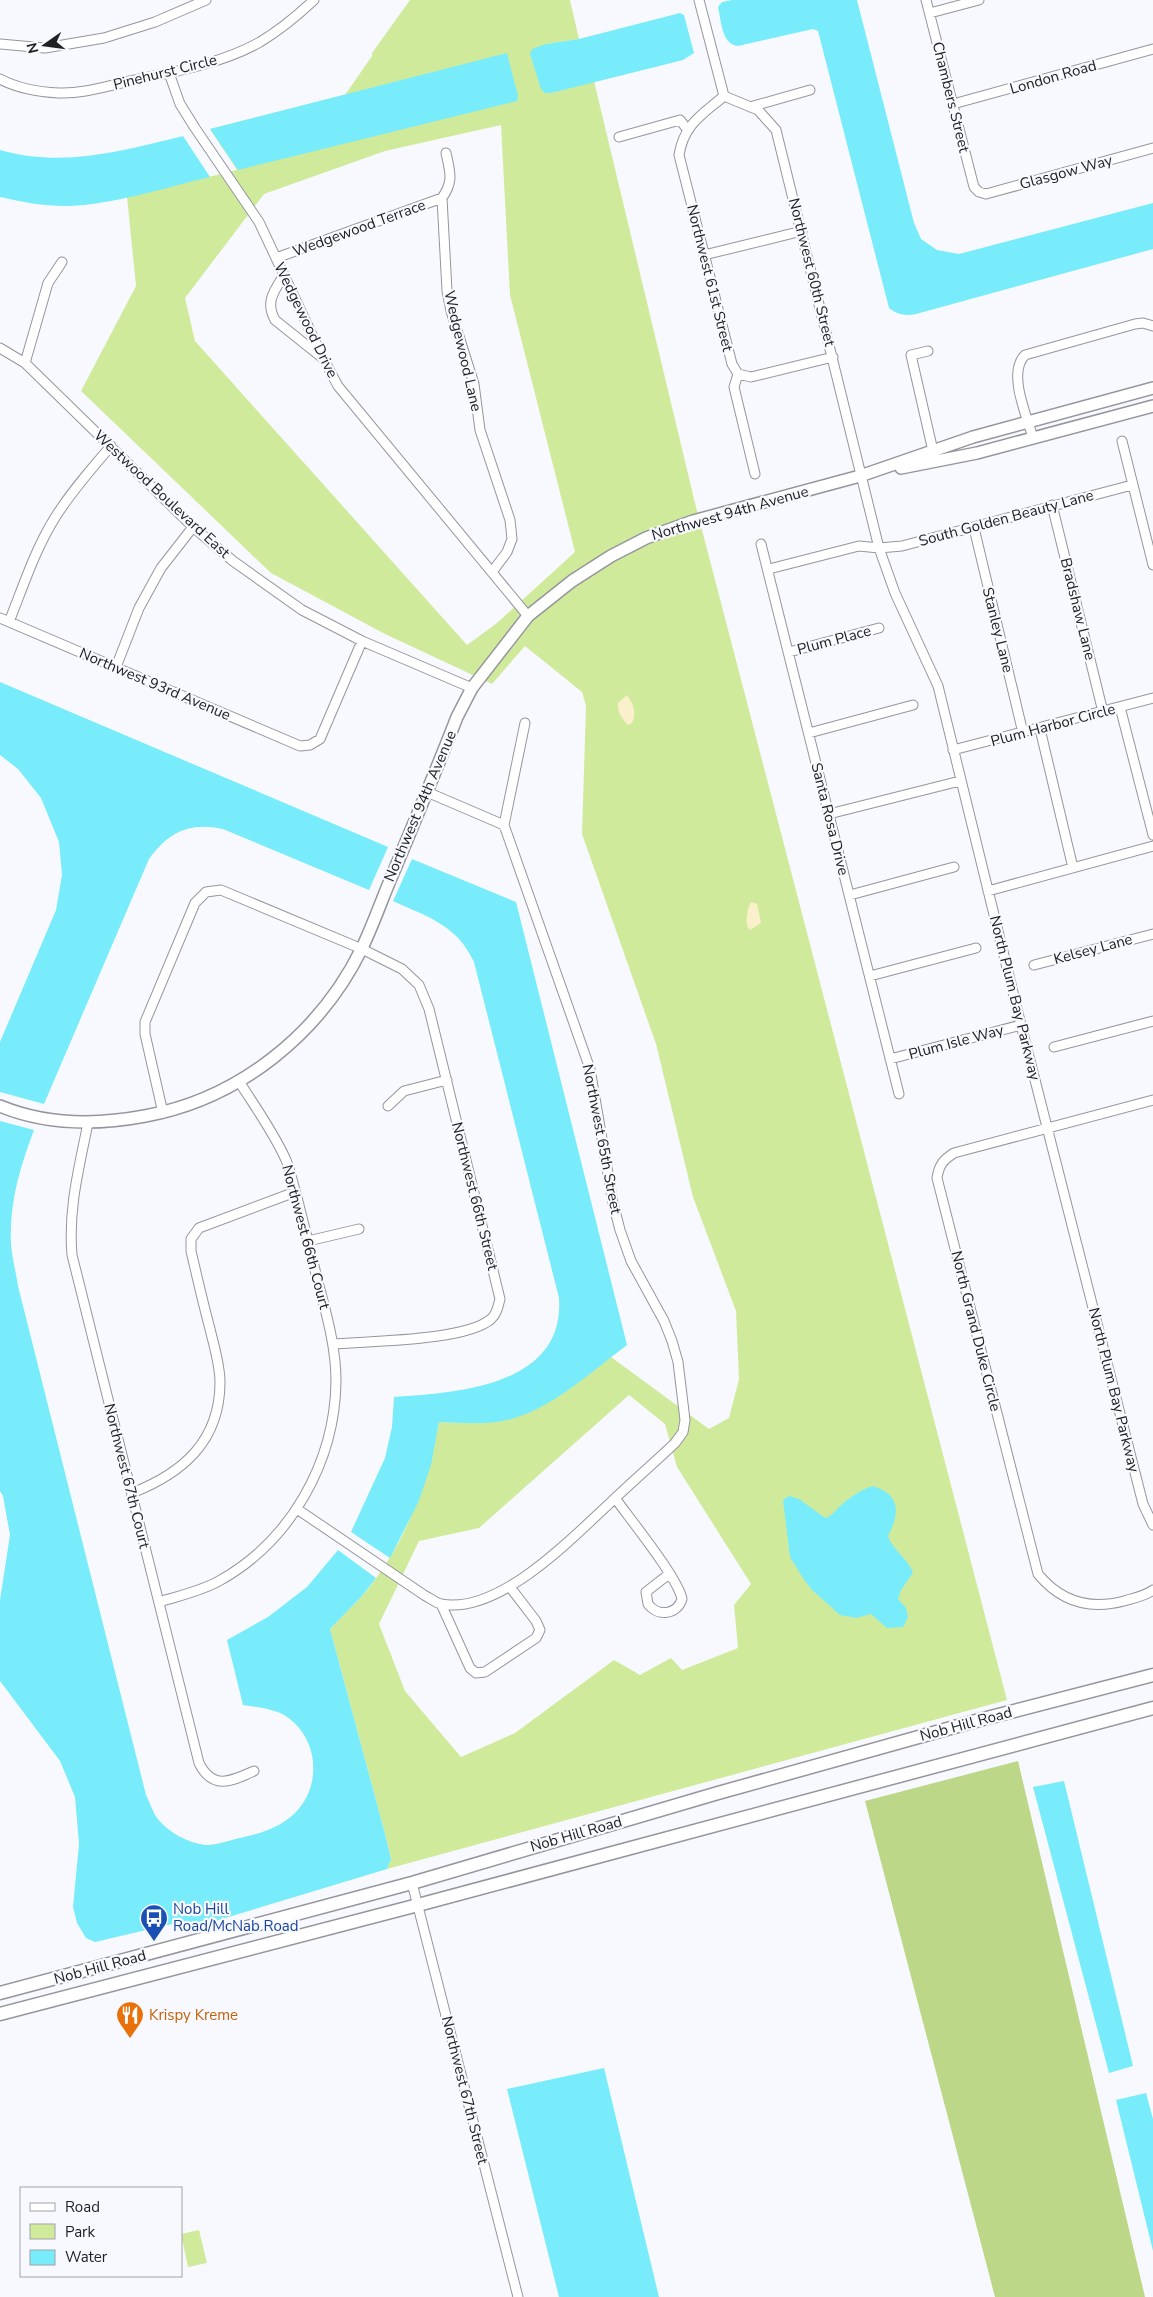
<svg xmlns="http://www.w3.org/2000/svg" width="1153" height="2297" viewBox="0 0 1153 2297" font-family="'Nunito Sans',sans-serif">
	<style>
		.green { fill: #d0ea9c; fill-rule: evenodd }
		.forest { fill: #bcd788 }
		.sand { fill: #faf0cb }
		.water { fill: #78ecfa }
		.lines { fill: none; stroke-linecap: round; stroke-linejoin: round }
		.minor-casing { stroke: #95969d; stroke-width: 11 }
		.tertiary-casing { stroke: #95969d; stroke-width: 14 }
		.secondary-casing { stroke: #95969d; stroke-width: 15 }
		.minor { stroke: #fff; stroke-width: 9 }
		.tertiary { stroke: #fff; stroke-width: 11 }
		.secondary { stroke: #fff; stroke-width: 12 }
		.labels { text-anchor: middle; dominant-baseline: central; stroke-width: 4.5; stroke-linejoin: round; paint-order: stroke }
		.street-label { font-size: 15px; fill: #212224; stroke: #f8f9fe }
		.transit-label { font-size: 15px; fill: #164399; stroke: #f8f9fe; text-anchor: start }
		.food-label { font-size: 15px; fill: #c56008; stroke: #f8f9fe; text-anchor: start }
	</style>
	<rect width="100%" height="100%" fill="#f8f9fe"/>
	<path class="green" d="M410,0H570L579,39L546,44L551,93L594,81L695,503L1007,1700L387,1869L391,1859L385,1834L330,1629C340,1618 352,1607 362,1596C405,1546 427,1485 439,1422L464,1423L563,1392L611,1357L709,1429L729,1418L739,1379L736,1311L693,1197L656,1044L582,834L586,706L582,692L525,646L492,684L385,634L271,573L81,391L136,286L127,197L237,170L210,129L345,95L372,56V53ZM501,125L510,295L575,552L497,623L467,645L195,341L185,298L264,194L385,151ZM629,1395L665,1424L677,1467L751,1584L734,1605L738,1648L682,1670L671,1658L640,1675L614,1660L515,1733L461,1757L405,1691L379,1624L419,1541L479,1528Z
		M199,2230L207,2263L188,2267L181,2234Z"/>
	<path class="forest" d="M1018,1761L1145,2297H995L865,1801Z"/>
	<path class="sand" d="M627,695C633,704 637,712 632,723L628,725C622,718 617,713 618,703Z
		M751,902L757,904L761,923L750,930C744,925 747,909 751,902Z"/>
	<path class="water" d="M732,0H857L914,223L921,239L937,250L959,254L1153,203V249L916,314C905,316 898,315 889,308L818,31L813,29L738,46C722,45 721,20 718,7L722,2Z
		M680,13L684,15L694,53L683,60L551,93H545L541,89L530,54L532,49L546,44L579,39Z
		M507,53L518,96L517,101L238,170L210,129Z
		M183,136L210,177C163,188 114,205 65,206C43,206 22,202 0,197V150C64,168 121,151 183,136Z
		M0,682L388,847L369,890L223,829C189,822 169,832 149,859L44,1104L0,1092V1042L56,910L62,875L59,842L41,798L18,769L0,755Z
		M412,859L516,902L627,1345C588,1374 546,1415 497,1422C477,1424 458,1423 439,1422L431,1465L418,1503L390,1558L351,1532L385,1458L392,1427L394,1397C457,1393 565,1386 559,1298L474,962C457,925 428,917 393,901Z
		M0,1121L34,1130C20,1167 9,1203 11,1244C12,1258 16,1272 18,1286L146,1795C149,1801 152,1809 155,1815C165,1831 189,1844 207,1845C218,1845 233,1839 244,1837C262,1833 281,1827 295,1813C322,1786 319,1739 287,1717C276,1709 257,1707 243,1705L227,1640L268,1617L307,1587L338,1550L376,1578L362,1596L330,1629L385,1834L391,1859L387,1869L189,1929L172,1924L95,1942L86,1938L77,1923L73,1907L79,1844L75,1797L60,1761L0,1681V1600L10,1535L3,1496L0,1491Z
		M873,1486C901,1495 900,1513 888,1536C893,1551 908,1558 913,1573L901,1590L898,1599L906,1608L908,1617L903,1627L887,1628L871,1614L856,1618L840,1615L812,1590L803,1578L790,1557L783,1500L789,1496L799,1499L825,1518C832,1516 833,1513 838,1508C847,1499 860,1490 873,1486Z
		M1064,1781L1133,2066L1109,2073L1033,1787Z
		M604,2068L659,2297H559L507,2089Z
		M1146,2093L1153,2119V2251L1116,2100Z"/>
	<g class="lines">
		<g class="minor-casing">
			<path id="minor" d="M699,0L724,96
				M926,0L974,187L979,192L986,194L1153,148
				M930,13L979,0
				M0,44L45,48L104,38L155,22L206,0
				M169,73L180,104L195,128L259,222L323,358L338,386L528,616
				M0,79C17,88 39,92 59,93C83,94 106,86 130,81C173,72 221,64 260,42C280,30 298,15 314,0
				M724,96L758,110L776,130L879,548L895,593L938,686L1021,1025L1143,1504L1153,1525
				M724,96C702,115 684,124 679,155L732,364L738,374L734,387L755,474
				M953,104L1153,49
				M750,107L810,90
				M619,137L680,120L687,129
				M446,153C450,172 454,181 442,198L447,291L451,311L474,384L480,430L510,520L512,539L507,552L492,572
				M704,255L802,231
				M276,258L442,198
				M284,275C274,291 265,302 275,320L320,356
				M0,348L25,363L193,527L233,561L302,610L362,641L472,688
				M928,351L911,355L933,451
				M25,363L48,283L62,262
				M738,374L751,377L833,357
				M1033,438C1027,416 1007,373 1025,355L1135,324L1143,323L1153,326
				M1122,441L1153,565
				M1052,505L1103,712
				M974,528L1023,733
				M761,544L899,1094
				M769,569L859,546L879,548L902,546L1132,485
				M0,618L300,746L310,745L320,739L362,641
				M9,622C23,587 35,549 56,516C72,491 91,469 111,446
				M789,652L879,628
				M116,667L139,608L161,568L193,527
				M1120,707L1153,835
				M1040,729L1073,868
				M809,733L913,705
				M953,750L1153,698
				M427,792L504,825
				M829,814L960,781
				M988,891L1153,846
				M850,895L954,867
				M1034,965L1153,934
				M870,976L976,948
				M1054,1047L1153,1021
				M890,1059L1021,1025
				M1153,1100L954,1153C943,1160 939,1165 937,1178L1038,1574C1061,1602 1090,1610 1124,1601C1134,1598 1145,1596 1153,1590
				M388,1106L404,1091L447,1080
				M163,1113L145,1034V1022L195,903L206,892L221,890L362,949L402,969L419,985L429,1009L500,1299C498,1306 497,1314 491,1319C466,1341 369,1341 333,1344
				M88,1123C79,1168 68,1209 72,1255L199,1763C213,1791 232,1781 254,1771
				M308,1241L359,1229
				M132,1493C183,1473 220,1441 220,1382C220,1365 214,1346 210,1329C203,1303 197,1277 191,1251V1239L199,1228L295,1192
				M615,1498C630,1519 678,1578 682,1599C677,1615 658,1617 648,1604L646,1592L669,1574
				M297,1509L424,1595C430,1598 436,1603 441,1604C499,1615 572,1538 610,1503C632,1482 654,1463 675,1443L683,1432L685,1420L678,1362L672,1341L664,1321L631,1261L620,1230L613,1203L590,1069L504,825L525,723
				M159,1602C179,1596 201,1591 219,1581C291,1541 335,1462 336,1381C336,1345 325,1309 316,1274C310,1248 303,1222 297,1197C293,1185 291,1172 286,1160C274,1133 256,1108 240,1083
				M441,1604L470,1668L476,1673L485,1672L536,1638L540,1630L536,1621L510,1587
				M412,1883L518,2297"/>
		</g>
		<g class="tertiary-casing">
			<path id="tertiary" d="M901,468L977,453L1153,406
				M0,1106C46,1125 97,1125 145,1116C239,1099 320,1034 362,948C374,923 383,896 394,871C415,820 437,769 457,717L472,688L528,616L572,581L611,556L646,538L693,521L860,476L973,437L1153,388"/>
		</g>
		<g class="secondary-casing">
			<path id="secondary" d="M0,1993L412,1883L718,1793L983,1719L1153,1675
				M0,2014L418,1905L1153,1708"/>
		</g>
		<use href="#minor" class="minor"/>
		<use href="#tertiary" class="tertiary"/>
		<use href="#secondary" class="secondary"/>
	</g>
	<defs>
		<g id="bus-pin" transform="scale(1.4375)"><path d="M0 17L-7.5 6A9.5 9.5 0 1 1 7.5 6Z" fill="#1a4fb4" stroke="#f8f9fe"/><path d="M-5-6H5V4H4V6H2V4H-2V6H-4V4H-5ZM-3.5-4V0h7V-4ZM-3.5 1.2v1.5H-2V1.2ZM2 1.2v1.5H3.5V1.2Z" fill="#fff"/></g>
		<g id="restaurant-pin" transform="scale(1.4375)"><path d="M0 17L-7.5 6A9.5 9.5 0 1 1 7.5 6Z" fill="#e8710a" stroke="#f8f9fe"/><path d="M-5-6h1v4h1v-4h1v4h1v-4h1v5L-1.5 .5V6h-2V.5L-5-1ZM5-6V6H3V1.5H1.5Q1.5-4 5-6Z" fill="#fff"/></g>
	</defs>
	<g fill-rule="evenodd">
		<use href="#bus-pin" x="154" y="1918"/>
		<use href="#restaurant-pin" x="130" y="2015"/>
	</g>
	<g class="labels">
		<g class="street-label">
			<text transform="translate(165 72) rotate(-14)">Pinehurst Circle</text>
			<text transform="translate(1053 77) rotate(-16)">London Road</text>
			<text transform="translate(951 97) rotate(76)">Chambers Street</text>
			<text transform="translate(1066 172) rotate(-15)">Glasgow Way</text>
			<text transform="translate(359 228) rotate(-20)">Wedgewood Terrace</text>
			<text transform="translate(812 272) rotate(76)">Northwest 60th Street</text>
			<text transform="translate(710 278) rotate(76)">Northwest 61st Street</text>
			<text transform="translate(306 320) rotate(64)">Wedgewood Drive</text>
			<text transform="translate(463 351) rotate(77)">Wedgewood Lane</text>
			<text transform="translate(162 494) rotate(43)">Westwood Boulevard East</text>
			<text transform="translate(730 513) rotate(-16)">Northwest 94th Avenue</text>
			<text transform="translate(1006 518) rotate(-15)">South Golden Beauty Lane</text>
			<text transform="translate(1078 609) rotate(76)">Bradshaw Lane</text>
			<text transform="translate(998 630) rotate(76)">Stanley Lane</text>
			<text transform="translate(834 640) rotate(-15)">Plum Place</text>
			<text transform="translate(155 684) rotate(23)">Northwest 93rd Avenue</text>
			<text transform="translate(1053 725) rotate(-15)">Plum Harbor Circle</text>
			<text transform="translate(420 806) rotate(-67)">Northwest 94th Avenue</text>
			<text transform="translate(830 819) rotate(76)">Santa Rosa Drive</text>
			<text transform="translate(1093 949) rotate(-15)">Kelsey Lane</text>
			<text transform="translate(1015 998) rotate(76)">North Plum Bay Parkway</text>
			<text transform="translate(956 1042) rotate(-15)">Plum Isle Way</text>
			<text transform="translate(602 1139) rotate(79)">Northwest 65th Street</text>
			<text transform="translate(475 1196) rotate(76)">Northwest 66th Street</text>
			<text transform="translate(306 1237) rotate(75)">Northwest 66th Court</text>
			<text transform="translate(976 1331) rotate(76)">North Grand Duke Circle</text>
			<text transform="translate(1114 1390) rotate(76)">North Plum Bay Parkway</text>
			<text transform="translate(127 1476) rotate(76)">Northwest 67th Court</text>
			<text transform="translate(966 1724) rotate(-15)">Nob Hill Road</text>
			<text transform="translate(576 1834) rotate(-16)">Nob Hill Road</text>
			<text transform="translate(100 1967) rotate(-15)">Nob Hill Road</text>
			<text transform="translate(465 2090) rotate(76)">Northwest 67th Street</text>
		</g>
		<g class="transit-label">
			<text x="173" y="1909">Nob Hill<tspan x="173" dy="17">Road/McNab Road</tspan></text>
		</g>
		<g class="food-label">
			<text x="149" y="2015">Krispy Kreme</text>
		</g>
	</g>
	<rect x="20" y="2187" width="162" height="90" fill="#f8f9fe" stroke="#a2a3a7"/>
	<rect x="30" y="2203" width="25" height="8" fill="#ffffff" stroke="#a2a3a7"/>
	<text x="65" y="2212" font-size="15" fill="#212224">Road</text>
	<rect x="30" y="2224" width="25" height="15" fill="#d0ea9c" stroke="#a2a3a7"/>
	<text x="65" y="2237" font-size="15" fill="#212224">Park</text>
	<rect x="30" y="2250" width="25" height="15" fill="#78ecfa" stroke="#a2a3a7"/>
	<text x="65" y="2262" font-size="15" fill="#212224">Water</text>
	<g transform="translate(45 45) rotate(256)" stroke="#f8f9fe" stroke-width="4" paint-order="stroke">
	<path d="M0-4L9 19L0 12L-9 19Z" fill="#212224"/>
	<text y="-8" font-size="14" font-weight="bold" text-anchor="middle" fill="#212224">N</text>
	</g>
</svg>
